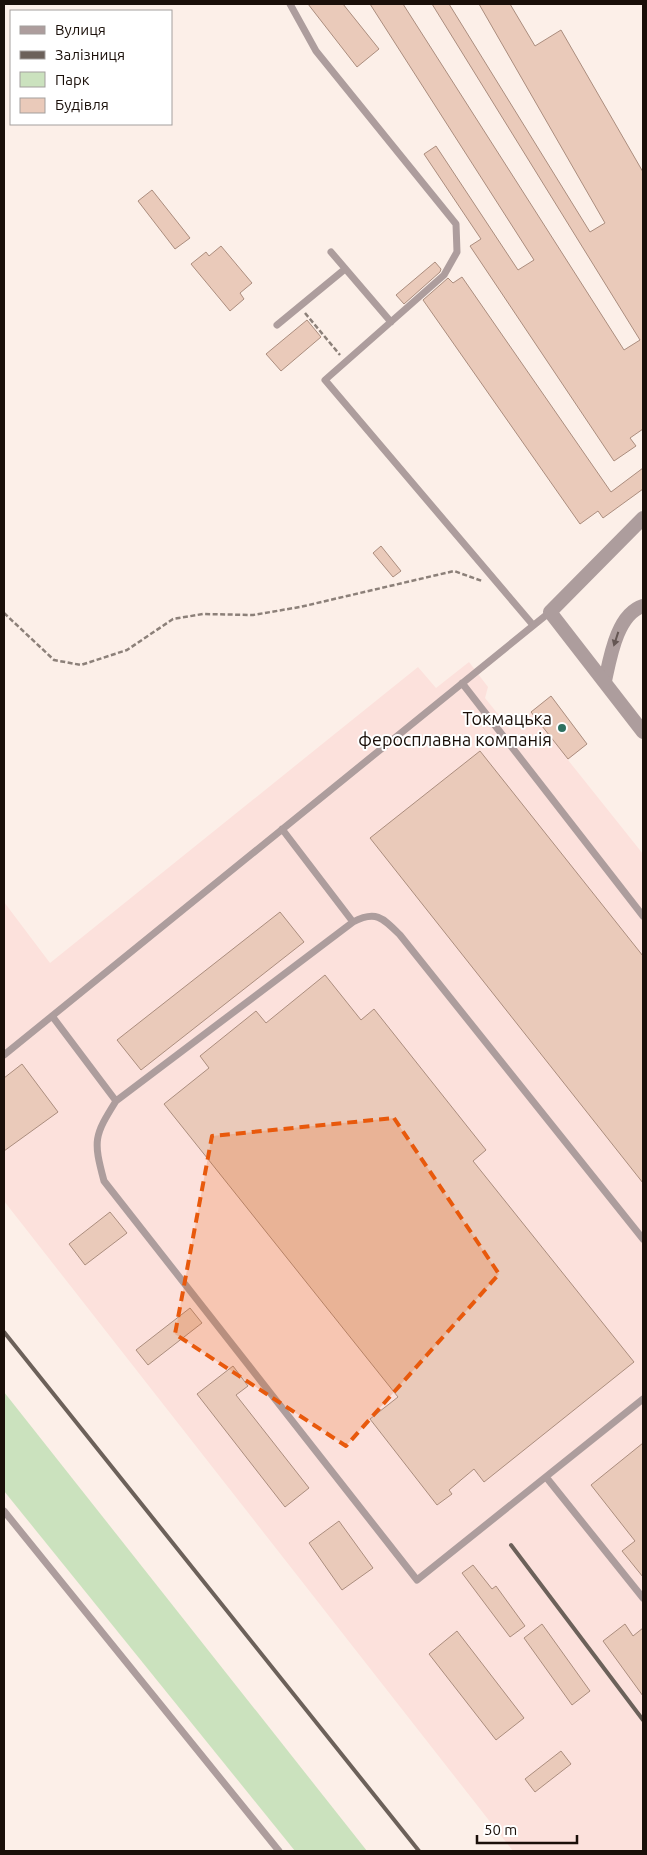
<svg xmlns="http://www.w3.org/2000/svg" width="647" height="1855" viewBox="0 0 647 1855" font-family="Ubuntu,sans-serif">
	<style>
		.industrial { fill: #fce1dc }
		.green { fill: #cbe2be }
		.building { fill: #eacaba; stroke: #ab8d7e }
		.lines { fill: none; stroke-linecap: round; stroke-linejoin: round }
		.path { stroke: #8c8079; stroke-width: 2.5; stroke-dasharray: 5 2.5; stroke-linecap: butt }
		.service { stroke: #ad9d9d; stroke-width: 7 }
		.minor { stroke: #ad9d9d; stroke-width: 14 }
		.tertiary { stroke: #ad9d9d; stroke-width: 14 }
		.rail { stroke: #6c615a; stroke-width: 4 }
		.oneway { fill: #645653 }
		.marked { fill: #e8590c; fill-opacity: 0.2; stroke: #e8590c; stroke-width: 4; stroke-dasharray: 10 6; stroke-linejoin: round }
		.poi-dot { fill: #2d7060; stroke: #fff; stroke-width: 2 }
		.labels { text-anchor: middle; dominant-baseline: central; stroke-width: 4; stroke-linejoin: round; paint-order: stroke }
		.poi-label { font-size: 18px; fill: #1a0f09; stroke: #fff; text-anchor: end }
	</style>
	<rect width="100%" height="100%" fill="#fcefe8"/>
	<path class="industrial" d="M469,662L488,687L485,698L510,729L551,696L587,744L568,760L643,854V1851H513L4,1201V902L50,963L418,667L436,688Z"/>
	<path class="green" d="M4,1392L367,1851H295L4,1491Z"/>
	<path class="building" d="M308,4H343L379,49L357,67Z
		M370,4H403L624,350L640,340L432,4H449L590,232L605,223L479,4H510L535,46L561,30L643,172V429L630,438L636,446L614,461L470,246L481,239L424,154L436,146L518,270L534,260Z
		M152,190L190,238L175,249L138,201Z
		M221,246L252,283L240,293L244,299L230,311L191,264L206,252L209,256Z
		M435,262L441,269L440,272L404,304L396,295Z
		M462,277L611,492L643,468V489L603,518L598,511L580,524L423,300L448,278L453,283Z
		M307,320L321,337L281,371L266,354Z
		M381,546L401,571L393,577L373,553Z
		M551,696L587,744L568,759L531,712Z
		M480,751L643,956V1183L370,838Z
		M280,912L304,942L141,1070L117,1040Z
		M325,975L361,1020L374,1009L486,1150L473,1161L634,1362L484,1482L474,1469L449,1490L452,1494L437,1505L370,1419L398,1397L164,1104L209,1068L200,1056L256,1011L266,1023Z
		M22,1064L58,1112L4,1151V1078Z
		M110,1212L127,1233L85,1265L69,1244Z
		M190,1308L202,1323L148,1365L136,1350Z
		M233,1366L248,1386L236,1395L309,1488L285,1507L197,1394Z
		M643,1443V1577L622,1551L635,1541L591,1485Z
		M339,1521L373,1568L342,1590L309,1543Z
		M473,1565L492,1589L496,1586L525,1626L510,1637L462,1573Z
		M542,1624L590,1691L572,1705L524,1638Z
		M625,1624L633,1636L643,1628V1696L603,1641Z
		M457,1631L524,1718L496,1740L429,1654Z
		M561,1751L571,1764L535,1792L525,1779Z"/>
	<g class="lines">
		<path class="path" d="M305,313L340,355
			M4,613L54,660L81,665L127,650L173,619L203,614L253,615L300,607L454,571L482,581"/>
		<path class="service" d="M290,4L316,51L456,224L457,252L444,275L325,380L533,625
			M331,252L391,322
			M277,325L345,269
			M462,683L643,916
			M282,829L353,922C376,910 383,918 400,935L643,1239
			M52,1016L116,1101C94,1136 93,1140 104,1181L417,1580L643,1399
			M4,1055L550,612
			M116,1101L353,922
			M546,1477L643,1598
			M4,1511L279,1851"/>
		<path class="minor" d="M605,681C610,658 617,614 643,606"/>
		<path class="tertiary" d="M643,518L550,612L643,732"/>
		<path class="rail" d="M4,1332L419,1851
			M511,1545L643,1720"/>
	</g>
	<defs><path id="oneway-solid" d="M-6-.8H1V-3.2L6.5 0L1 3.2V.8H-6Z" transform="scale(1.25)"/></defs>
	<use class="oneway" href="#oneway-solid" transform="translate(616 639) rotate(108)"/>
	<path class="marked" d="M394,1118L499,1274L346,1446L175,1334L212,1136Z"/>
	<circle class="poi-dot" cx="562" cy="728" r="5"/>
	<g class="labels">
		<g class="poi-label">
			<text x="552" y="718">Токмацька<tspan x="552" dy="21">феросплавна компанія</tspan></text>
		</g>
	</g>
	<rect width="647" height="1855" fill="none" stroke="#1a0f09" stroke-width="10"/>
	<rect x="10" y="10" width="162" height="115" fill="#ffffff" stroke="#a39f9d"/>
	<rect x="20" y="26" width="25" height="8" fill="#ad9d9d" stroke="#a39f9d"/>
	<text x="55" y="35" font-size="15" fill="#1a0f09">Вулиця</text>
	<rect x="20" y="51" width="25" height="8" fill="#6c615a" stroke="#a39f9d"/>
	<text x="55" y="60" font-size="15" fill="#1a0f09">Залізниця</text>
	<rect x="20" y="72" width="25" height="15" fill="#cbe2be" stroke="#a39f9d"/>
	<text x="55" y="85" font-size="15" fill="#1a0f09">Парк</text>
	<rect x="20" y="98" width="25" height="15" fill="#eacaba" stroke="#a39f9d"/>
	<text x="55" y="110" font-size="15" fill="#1a0f09">Будівля</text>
	<path d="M477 1835v8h100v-8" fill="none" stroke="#1a0f09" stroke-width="2.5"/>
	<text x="484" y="1835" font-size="15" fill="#1a0f09" stroke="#ffffff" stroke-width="4" paint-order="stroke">50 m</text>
</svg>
